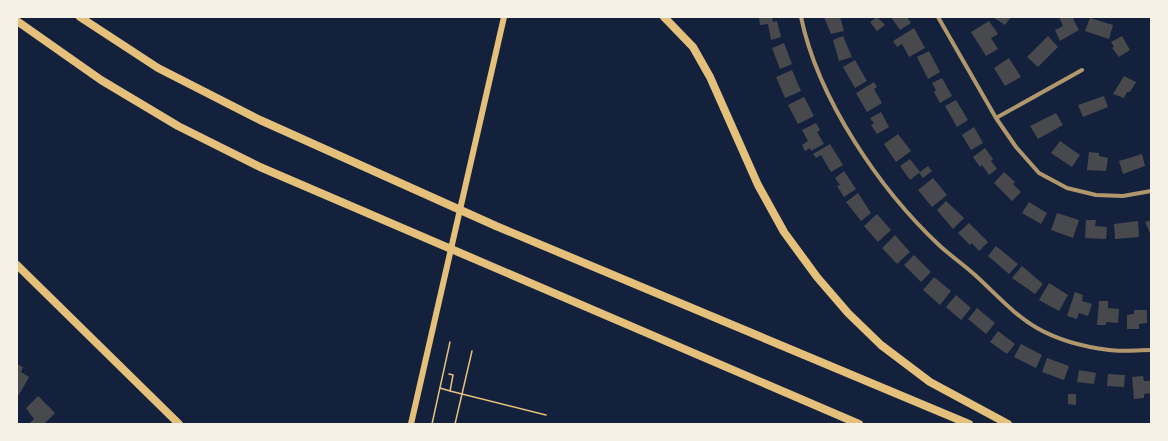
<svg xmlns="http://www.w3.org/2000/svg" width="1168" height="441" viewBox="0 0 1168 441" font-family="Helvetica,sans-serif">
	<style>
		.building { fill: #48494c }
		.lines { fill: none; stroke-linecap: round; stroke-linejoin: round }
		.path { stroke: #e5c07b; stroke-width: 1.5 }
		.minor { stroke: #b1986c; stroke-width: 4 }
		.secondary { stroke: #e5c07b; stroke-width: 6 }
		.motorway { stroke: #e5c07b; stroke-width: 8 }
	</style>
	<rect width="100%" height="100%" fill="#14213d"/>
	<path class="building" d="M759,17H772L773,22L777,21L781,37L771,40L768,24L760,25Z
		M824,17H840L844,31L831,34Z
		M877,17L885,25L877,31L870,22Z
		M891,17H907L911,23L900,30Z
		M993,17H1011L1005,25Z
		M1059,17H1077L1073,19L1079,30L1060,41L1055,30L1063,26Z
		M1090,18L1113,25L1109,39L1085,31Z
		M989,21L998,34L991,38L998,49L986,56L971,32Z
		M914,28L925,48L909,57L902,44L897,47L893,41Z
		M843,36L852,57L839,61L833,40Z
		M1048,36L1058,47L1038,67L1027,57Z
		M1122,36L1130,50L1119,57L1112,48L1114,47L1111,42Z
		M784,43L792,64L780,69L772,48Z
		M929,51L940,72L928,79L917,57Z
		M1009,58L1021,77L1005,86L994,68Z
		M855,60L867,81L855,88L843,67Z
		M792,70L801,91L785,98L776,77Z
		M1124,76L1136,82L1130,92H1127L1124,98L1113,94Z
		M942,78L952,96L940,103L934,92L936,90L932,83Z
		M874,82L877,87L874,89L882,103L867,112L856,93Z
		M1104,96L1108,107L1083,117L1078,105Z
		M804,97L814,116L798,124L788,105Z
		M956,100L968,120L957,127L945,106Z
		M881,112L889,127L877,134L871,125L874,123L870,118Z
		M1056,113L1063,125L1038,139L1030,126Z
		M816,123L820,130L817,132L824,144L811,151L810,148L805,151L802,145L808,141L802,130Z
		M974,127L983,143L971,150L962,135Z
		M898,134L911,151L896,162L884,144Z
		M1060,141L1080,155L1072,167L1051,153Z
		M830,144L843,165L831,172L821,155L816,158L813,154Z
		M985,148L993,159L991,161L997,169L989,175L982,165L980,167L973,157Z
		M1089,152L1099,153V156L1108,158L1106,171L1087,170Z
		M1142,154L1145,166L1123,174L1119,161Z
		M910,159L920,172L928,166L932,171L923,178L919,173L910,180L900,166Z
		M844,171L856,189L844,197L837,186L840,185L835,178Z
		M1004,172L1015,182L1013,184L1021,192L1012,201L994,183Z
		M933,178L947,195L932,207L918,190Z
		M858,193L871,213L861,221L846,202Z
		M946,201L964,218L953,229L937,210Z
		M1029,202L1047,213L1041,224L1022,213Z
		M1057,213L1079,220L1073,238L1051,230Z
		M877,214L891,230L878,242L864,226Z
		M1086,220H1096L1095,226L1107,227L1106,239L1085,238Z
		M1151,220V235L1145,222Z
		M1138,221L1139,237L1115,239L1114,224Z
		M969,223L988,242L979,251L972,243L970,245L958,233Z
		M895,235L910,252L897,264L882,248Z
		M996,246L1018,264L1009,274L988,256Z
		M914,255L931,272L921,282L904,265Z
		M1022,266L1043,284L1035,294L1012,278Z
		M934,277L951,291L940,305L923,290Z
		M1049,283L1068,295L1059,311L1039,300Z
		M1075,292L1083,295L1082,301L1092,304L1088,316L1079,313L1077,319L1067,316Z
		M956,295L971,308L961,320L946,307Z
		M1099,301H1108V308L1119,309L1118,323L1106,322V325H1097Z
		M977,308L995,323L986,334L968,319Z
		M1134,310H1147V323L1139,324V329H1127V315L1134,314Z
		M998,331L1015,344L1007,354L990,342Z
		M1021,344L1042,355L1036,368L1014,357Z
		M1047,358L1069,366L1064,380L1042,372Z
		M17,364L23,367L21,372L29,377L17,398Z
		M1079,370L1096,373L1094,384L1077,382Z
		M1108,374L1125,375L1124,387L1107,386Z
		M1143,376L1144,381H1151V393L1144,394V398L1134,399L1132,377Z
		M1068,394H1076V405L1068,404Z
		M38,396L55,413L44,424H32L30,423L34,419L26,408Z"/>
	<g class="lines">
		<path class="path" d="M440,388L450,391L453,375L449,374
			M450,391L546,415
			M432,424L450,342
			M455,424L472,351"/>
		<path class="minor" d="M801,17C818,99 880,190 940,246C951,256 964,265 975,275C995,293 1014,315 1037,328C1058,340 1085,347 1109,350C1122,352 1137,350 1151,350
			M938,17L996,118L1016,147L1039,173L1067,188L1096,195L1123,196L1151,191
			M996,118L1082,70"/>
		<path class="secondary" d="M411,424L504,17"/>
		<path class="motorway" d="M80,17L158,68L260,120L496,226L969,424
			M664,17L693,47L710,77L758,185L784,232L817,277L848,313L881,345L930,382L1008,424
			M17,21L101,80L178,126L260,167L859,424
			M17,265L179,424"/>
	</g>
	<rect width="1168" height="441" fill="none" stroke="#f6f1e7" stroke-width="36"/>
</svg>
